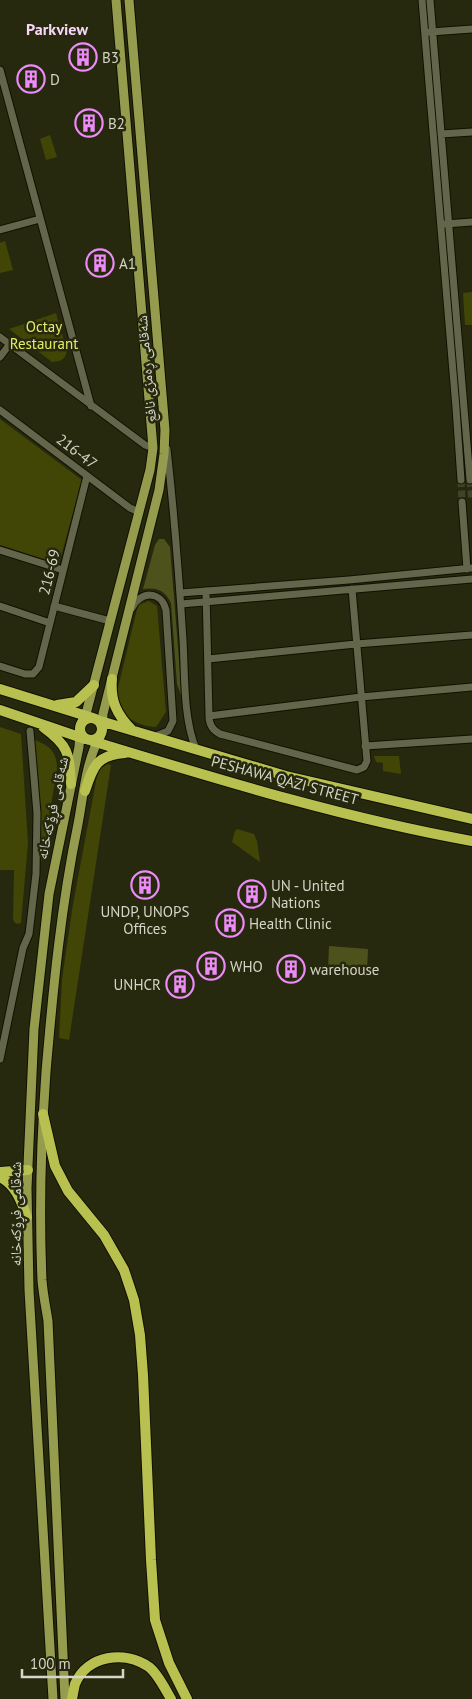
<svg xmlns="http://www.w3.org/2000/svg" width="472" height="1699" viewBox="0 0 472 1699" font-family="'PT Sans','Noto Naskh Arabic',sans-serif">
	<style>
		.green { fill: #414506 }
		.forest { fill: #4d511b }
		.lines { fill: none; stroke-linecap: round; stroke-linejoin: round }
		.minor-tunnel { stroke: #41432a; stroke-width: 7; stroke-dasharray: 7 3.5; stroke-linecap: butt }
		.minor-casing { stroke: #101100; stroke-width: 9 }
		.major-casing { stroke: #101100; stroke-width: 11 }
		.highway-casing { stroke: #101100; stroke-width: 12 }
		.minor { stroke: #63664a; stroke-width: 7 }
		.major { stroke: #969c4e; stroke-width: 9 }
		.highway { stroke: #b8c050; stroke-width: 10 }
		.labels { text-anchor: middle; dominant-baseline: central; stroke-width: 5; stroke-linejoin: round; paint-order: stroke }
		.poi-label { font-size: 15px; fill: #d4d6c6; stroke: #27290f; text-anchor: start }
		.park-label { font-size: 15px; fill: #e3ed68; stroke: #27290f }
		.street-label { font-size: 15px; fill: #d4d6c6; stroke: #27290f }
		.neighbourhood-label { font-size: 16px; font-weight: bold; fill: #f7d7fb; stroke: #27290f }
	</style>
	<rect width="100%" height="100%" fill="#27290f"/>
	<path class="green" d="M50,135L57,157L46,160L40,139Z
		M5,241L13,270L0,273V243Z
		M472,292V325H465L463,293Z
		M56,313L67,351C65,360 61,361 52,362L9,329Z
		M0,419L82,480L59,564L0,545Z
		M149,601L157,606L166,712L156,727C136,726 115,714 117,692L138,605Z
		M0,727L21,734L28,843L21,923L17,924L14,922L13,918L14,870H0Z
		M32,739C49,745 57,751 57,769L42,861L38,858L39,794L33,757Z
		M374,756H399L401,774L383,771V763L376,762Z
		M108,764L111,765L69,1040L59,1038L62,979L73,904L97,776L100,768Z
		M237,829L254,834L257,841L260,862L232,842L235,831Z"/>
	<path class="forest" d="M159,539H164L170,547L182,698L177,684L171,603C165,590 156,587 143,589L155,545Z
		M329,946L368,949L367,971L328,969Z"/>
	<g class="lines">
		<path class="minor-tunnel" d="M461,480L462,502
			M470,480L472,501"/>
		<g class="minor-casing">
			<path id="minor" d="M422,0L456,408L461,480
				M430,0L470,480
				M430,32L472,29
				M0,70L91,406
				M441,134L472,132
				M445,224L472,222
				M0,230L40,219
				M0,337L145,445L153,448
				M0,357L9,345
				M0,410L130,508L139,512
				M167,449C174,512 179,576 183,640C185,674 183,718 196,749
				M462,502L467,569
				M0,550L63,570
				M206,591L209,716C209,724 212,730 220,734L357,770L364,767L367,761L352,589
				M180,593L349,580L472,568
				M181,604L472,579
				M0,606L50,623
				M54,606L110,621
				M132,608C140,591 161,590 166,610L173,721L168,731L153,737
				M208,659L356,644L472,635
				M0,666L25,674H33L39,667L87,476
				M209,716L361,697L472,687
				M365,746L472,739
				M0,1059L23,948L29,934L36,874L37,813L30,731"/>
		</g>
		<g class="major-casing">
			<path id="major" d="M81,724L87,710L150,470L153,448L116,0
				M102,730L103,714L159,490L164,454L165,430L129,0
				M53,1699L29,1290L27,1188L34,1029L49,894L79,747L80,732
				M65,1699L48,1321C46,1308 43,1294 42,1280C39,1211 41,1141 46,1072C53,989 61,906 78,824C83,798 86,760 100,737"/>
		</g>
		<g class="highway-casing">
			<path id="highway" d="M112,679C110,701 117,715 132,730
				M0,689L93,718
				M57,705L76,702L94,685
				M0,710L85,739
				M80 729a11 11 0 1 1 22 0a11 11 0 1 1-22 0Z
				M97,720L286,776L472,819
				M43,727C69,746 69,753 71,784
				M92,741C217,779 343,818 472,841
				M85,791C93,766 97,755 125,753
				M43,1114L55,1166L68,1191L104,1235L124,1270L134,1300L140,1335L143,1375L151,1560L155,1620L169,1663L187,1699
				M0,1172L28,1170
				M0,1177C16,1185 21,1201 27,1217
				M72,1699C73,1694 74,1688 75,1684C87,1655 125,1650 149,1667C158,1674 165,1689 171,1699"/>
		</g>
		<use href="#minor" class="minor"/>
		<use href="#major" class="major"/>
		<use href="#highway" class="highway"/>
	</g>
	<defs>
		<g id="building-ring" transform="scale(1.4375)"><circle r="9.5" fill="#27290f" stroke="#ed8cf9" stroke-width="1.5"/><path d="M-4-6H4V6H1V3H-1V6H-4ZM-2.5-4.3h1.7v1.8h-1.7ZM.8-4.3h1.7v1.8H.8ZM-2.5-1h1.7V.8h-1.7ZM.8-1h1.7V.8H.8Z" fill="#ed8cf9"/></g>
	</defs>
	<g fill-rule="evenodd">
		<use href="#building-ring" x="83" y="57"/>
		<use href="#building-ring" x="31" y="79"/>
		<use href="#building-ring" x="89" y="123"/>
		<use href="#building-ring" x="100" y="263"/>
		<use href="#building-ring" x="145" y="885"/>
		<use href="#building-ring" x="252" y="894"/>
		<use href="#building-ring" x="230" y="923"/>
		<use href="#building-ring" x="211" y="966"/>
		<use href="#building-ring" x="291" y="969"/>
		<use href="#building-ring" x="180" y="984"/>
	</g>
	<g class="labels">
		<g class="poi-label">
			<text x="102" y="57">B3</text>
			<text x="50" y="79">D</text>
			<text x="108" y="123">B2</text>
			<text x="119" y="263">A1</text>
			<text x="271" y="885">UN - United<tspan x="271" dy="17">Nations</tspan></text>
			<text x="145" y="911" text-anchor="middle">UNDP, UNOPS<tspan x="145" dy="17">Offices</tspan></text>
			<text x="249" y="923">Health Clinic</text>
			<text x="230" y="966">WHO</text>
			<text x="310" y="969">warehouse</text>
			<text x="161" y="984" text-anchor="end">UNHCR</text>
		</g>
		<g class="park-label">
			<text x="44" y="326">Octay<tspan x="44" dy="17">Restaurant</tspan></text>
		</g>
		<g class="street-label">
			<text transform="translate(146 369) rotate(-95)">شەقامی ڕەمزی نافع</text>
			<text transform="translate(77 451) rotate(37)">216-47</text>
			<text transform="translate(49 572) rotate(-76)">216-69</text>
			<text transform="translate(285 780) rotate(15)">PESHAWA QAZI STREET</text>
			<text transform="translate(52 808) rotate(-78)">شەقامی فڕۆکەخانە</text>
			<text transform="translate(15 1214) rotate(-90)">شەقامی فڕۆکەخانە</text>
		</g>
		<g class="neighbourhood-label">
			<text x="57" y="29">Parkview</text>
		</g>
	</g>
	<path d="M22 1669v8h101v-8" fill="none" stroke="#d4d6c6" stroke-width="2.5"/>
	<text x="30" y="1669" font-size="15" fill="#d4d6c6" stroke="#27290f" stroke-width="4" paint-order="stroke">100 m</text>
</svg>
